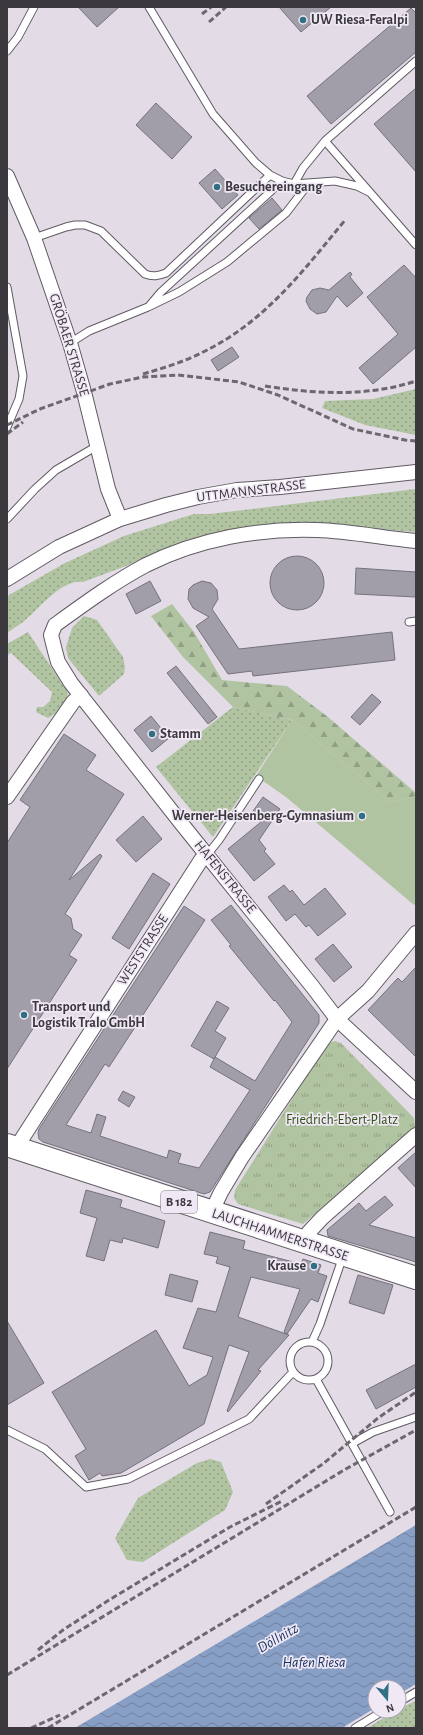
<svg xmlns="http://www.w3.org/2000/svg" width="423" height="1735" viewBox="0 0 423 1735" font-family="'Alegreya Sans',sans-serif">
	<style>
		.grass { fill: url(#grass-dots) }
		.forest { fill: url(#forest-firs) }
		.park { fill: url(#park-tufts) }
		.garden { fill: #b0c4a1 }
		.water { fill: url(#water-waves) }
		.building { fill: #a19eaa; stroke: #75727d }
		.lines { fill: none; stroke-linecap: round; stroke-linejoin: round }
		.service-casing { stroke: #605a63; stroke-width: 9 }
		.minor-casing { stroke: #605a63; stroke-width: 16 }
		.primary-casing { stroke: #605a63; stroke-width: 24 }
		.service { stroke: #fff; stroke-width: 7 }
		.minor { stroke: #fff; stroke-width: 14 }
		.primary { stroke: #fff; stroke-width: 22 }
		.rail { stroke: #6b686e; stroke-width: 3; stroke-dasharray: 6 3; stroke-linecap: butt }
		.poi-dot { fill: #316f85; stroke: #f0e9f5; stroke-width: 1.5 }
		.labels { text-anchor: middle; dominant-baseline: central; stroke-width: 3.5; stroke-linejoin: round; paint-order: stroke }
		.shield { fill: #f0e9f5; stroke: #716e74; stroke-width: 1 }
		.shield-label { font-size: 13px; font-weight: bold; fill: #3b393d }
		.poi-label { font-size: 14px; font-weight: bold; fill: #3b393d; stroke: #f0e9f5; text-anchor: start }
		.street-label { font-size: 14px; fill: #3b393d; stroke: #f0e9f5 }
		.park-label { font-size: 14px; fill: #304e12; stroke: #f0e9f5 }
		.water-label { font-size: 15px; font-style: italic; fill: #112c5d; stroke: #f0e9f5 }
	</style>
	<defs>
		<pattern id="grass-dots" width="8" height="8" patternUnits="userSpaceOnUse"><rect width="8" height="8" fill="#b0c4a1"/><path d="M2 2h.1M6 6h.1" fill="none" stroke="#90a084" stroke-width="1.8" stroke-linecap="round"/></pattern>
		<pattern id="forest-firs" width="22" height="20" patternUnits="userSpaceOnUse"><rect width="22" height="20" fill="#b0c4a1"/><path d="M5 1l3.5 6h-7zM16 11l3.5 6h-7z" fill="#90a084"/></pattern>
		<pattern id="park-tufts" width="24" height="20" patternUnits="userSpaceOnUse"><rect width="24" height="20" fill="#b0c4a1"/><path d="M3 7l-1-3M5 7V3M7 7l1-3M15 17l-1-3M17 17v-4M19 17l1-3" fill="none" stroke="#90a084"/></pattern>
		<pattern id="water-waves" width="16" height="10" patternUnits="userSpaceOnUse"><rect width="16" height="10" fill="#879ec5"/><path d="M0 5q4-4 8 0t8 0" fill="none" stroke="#7082a1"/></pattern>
	</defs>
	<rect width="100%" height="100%" fill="#e3dce7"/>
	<path class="grass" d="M416,389V435L365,425L322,408L325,401L373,399Z
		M416,489V532L325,525L150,557L83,582C62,578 38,610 23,622C18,626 12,629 7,633V598L9,595L65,563L124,536L194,514H210Z
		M84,616L97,620L123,657L125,667L124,674L99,696L68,658L66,647L72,628Z
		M28,632L68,693C66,705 59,712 48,718L36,712L37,707H43L50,701L52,692L11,653L7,655V644Z
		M233,707L292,720L213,837L156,767Z
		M210,1459L221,1462L233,1492L225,1510L143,1562L127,1560L115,1538L138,1498L197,1463Z
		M416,1701V1728H367C384,1718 399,1708 416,1701Z"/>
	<path class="forest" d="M172,604L194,632L222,680L287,686L328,717L416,793V796L390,802L292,720L233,707L183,657L151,616Z"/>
	<path class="park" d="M335,1041L341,1043L414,1118L415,1127L303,1224L238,1204L234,1198L235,1190L327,1043Z"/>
	<path class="garden" d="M292,720L390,802L416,796V903L414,905L286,797L256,776Z"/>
	<path class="water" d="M416,1525V1684L399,1694V1687H375V1708L342,1728H75Z"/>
	<path class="building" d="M78,7H119L97,27Z
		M279,7H331L301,32Z
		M411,8L416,13V52L331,124L307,96Z
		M416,88V172L374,124Z
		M156,103L192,137L172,159L136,125Z
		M215,169L238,195L222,209L199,183Z
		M272,198L282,210L259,229L249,218Z
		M404,265L416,278V347L373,384L359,368L398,334L367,297Z
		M350,272L352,274L350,277L363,293L347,307L337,296L326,312L317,314L310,309L306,301L307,297L312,290L320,288L329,290Z
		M232,347L239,357L218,371L211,360Z
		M270 583a27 27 0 1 1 54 0a27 27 0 1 1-54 0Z
		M356,568L416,572V597L355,594Z
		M150,581L161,601L136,614L126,594Z
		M202,581L211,583L217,590L218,599L212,609L239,649L392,632L395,660L253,676L252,671L228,674L196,626L209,617L193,608L188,599L189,589L193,585Z
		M176,666L217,717L208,724L167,673Z
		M372,694L381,702L360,725L351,717Z
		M151,716L169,738L152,752L134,730Z
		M64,734L96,755L86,770L124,794L69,880L100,854L102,856L65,914L71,918L73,929L82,935L69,955L77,960L7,1069V843L30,807L20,800Z
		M263,797L280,809L259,840L266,849L264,851L275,864L254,881L228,849L261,822L251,814Z
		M143,816L162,839L136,862L116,840Z
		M153,873L170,884L129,949L112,938Z
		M284,885L290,892L292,890L304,905L325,888L346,914L318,936L309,925L306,927L295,914L286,921L268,897Z
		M231,905L319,1015V1023L210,1192L204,1194L43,1142L39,1139L38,1133L39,1129L184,906L205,920L109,1067L105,1064L66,1125L91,1133L97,1114L106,1117L100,1136L167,1158L169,1150L181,1154L178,1163L199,1168L250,1090L210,1067L215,1057L255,1081L292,1022L275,1000L274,1001L229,946L231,945L211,920Z
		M333,944L352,967L334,982L315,959Z
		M416,967V1057L368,1010L398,978L402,982Z
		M217,1001L229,1008L215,1031L226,1038L214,1059L191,1046Z
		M123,1091L135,1097L129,1107L118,1100Z
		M416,1152V1188L398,1168Z
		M86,1190L122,1200L120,1207L165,1221L158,1248L123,1238L122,1243L110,1240L104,1261L86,1256L97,1218L80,1213Z
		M385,1196L393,1205L369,1225L416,1238V1262L328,1236L327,1230L359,1203L366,1211Z
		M210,1232L245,1241L243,1249L301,1264L303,1259L321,1265L318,1273L327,1276L318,1302L311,1299L287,1334L284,1332L300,1289L251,1277L238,1317L289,1335L258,1370L261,1371L228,1412L227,1411L249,1352L229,1345L204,1424L121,1473L102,1476L100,1473L89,1480L75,1456L86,1449L52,1392L156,1330L189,1386L207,1375L213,1357L183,1348L198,1308L216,1312L230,1267L216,1263L218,1257L204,1254Z
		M170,1274L198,1281L192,1302L165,1295Z
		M358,1275L393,1285L384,1314L349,1303Z
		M7,1321L44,1383L7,1405Z
		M416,1364V1387L376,1409L366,1390Z"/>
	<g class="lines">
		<g class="service-casing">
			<path id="service" d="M149,7L213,114L256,163L270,175L282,181L294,184L335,181L357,186L369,192
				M7,51L18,37L34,7
				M416,61L325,141L416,245
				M294,184L303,168L325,141
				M34,238L66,227L75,225H85L101,231L145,274C153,277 158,276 166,273L270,175
				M7,287L23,376L19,399L7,427
				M150,305L161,292L282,181
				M70,343L89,331L148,307L179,292L227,262L286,213L309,183
				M7,519L35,489L56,470L97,446
				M409,622L416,621
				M207,855L219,840L259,779
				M290 1361a19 19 0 1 1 38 0a19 19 0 1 1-38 0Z
				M312,1342L320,1324L343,1256
				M316,1379L390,1512
				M7,1430L45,1449L86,1487L128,1479L249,1419L293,1372
				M353,1443L373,1432L416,1417
				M399,1702L416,1692
				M355,1728L383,1711"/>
		</g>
		<g class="minor-casing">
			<path id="minor" d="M7,176L34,238L70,343L84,392L108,489L120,519
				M416,541C383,538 350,531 317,530C259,528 198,539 146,565C114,582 84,604 55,625L51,635L55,651L58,662L71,683L181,823L312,986L337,1019L416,1092
				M7,579L59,547L120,519L166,505L198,497L237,490L280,487L416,472
				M7,797L73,702L81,695
				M16,1148L201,860L207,855
				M211,1213L221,1192L242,1157L337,1019L368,991L416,933
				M304,1243L309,1232L322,1218L416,1135"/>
		</g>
		<g class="primary-casing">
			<path id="primary" d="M7,1145L416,1278"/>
		</g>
		<use href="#service" class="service"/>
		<use href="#minor" class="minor"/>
		<use href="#primary" class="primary"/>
		<path class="rail" d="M202,14L211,7
			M209,22L226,7
			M143,374C163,368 184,362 203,352C265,322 303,271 346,219
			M265,386C316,394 367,397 416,381
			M7,425L40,409L110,384L143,377L178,375L239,382L278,395L353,429L405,440L416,441
			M7,434L23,422
			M266,1504L324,1463L378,1418L416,1392
			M38,1650L63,1630L109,1600L230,1527L282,1501
			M7,1675L344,1470L416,1430
			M31,1728L60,1715
			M48,1728L416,1507"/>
	</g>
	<g class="poi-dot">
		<circle cx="303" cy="20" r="4"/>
		<circle cx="217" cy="187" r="4"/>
		<circle cx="152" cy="734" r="4"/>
		<circle cx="362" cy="816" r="4"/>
		<circle cx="24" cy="1015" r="4"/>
		<circle cx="314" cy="1266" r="4"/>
	</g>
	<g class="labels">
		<rect class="shield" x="161" y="1191" width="36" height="22" rx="3"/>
		<g class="shield-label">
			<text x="179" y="1202">B 182</text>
		</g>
		<g class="poi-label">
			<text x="311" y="20">UW Riesa-Feralpi</text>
			<text x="225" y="187">Besuchereingang</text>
			<text x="160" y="734">Stamm</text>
			<text x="354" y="816" text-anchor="end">Werner-Heisenberg-Gymnasium</text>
			<text x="32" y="1007">Transport und<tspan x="32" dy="16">Logistik Tralo GmbH</tspan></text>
			<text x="306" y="1266" text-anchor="end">Krause</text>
		</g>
		<g class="street-label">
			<text transform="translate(69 345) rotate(73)">GRÖBAER STRASSE</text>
			<text transform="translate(251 491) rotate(-7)">UTTMANNSTRASSE</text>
			<text transform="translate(225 877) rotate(51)">HAFENSTRASSE</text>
			<text transform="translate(143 950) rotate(-57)">WESTSTRASSE</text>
			<text transform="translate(280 1235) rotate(18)">LAUCHHAMMERSTRASSE</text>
		</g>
		<g class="park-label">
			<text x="342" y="1120">Friedrich-Ebert-Platz</text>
		</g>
		<g class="water-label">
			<text transform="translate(278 1638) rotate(-30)">Döllnitz</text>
			<text x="314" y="1662">Hafen Riesa</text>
		</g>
	</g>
	<rect width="423" height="1735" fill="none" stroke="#3b393d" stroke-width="16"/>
	<g transform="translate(387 1699) rotate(161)"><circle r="19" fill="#f0e9f5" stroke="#a8a3ab"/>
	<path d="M0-3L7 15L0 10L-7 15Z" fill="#316f85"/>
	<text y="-6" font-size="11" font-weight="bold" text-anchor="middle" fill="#3b393d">N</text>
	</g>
</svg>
